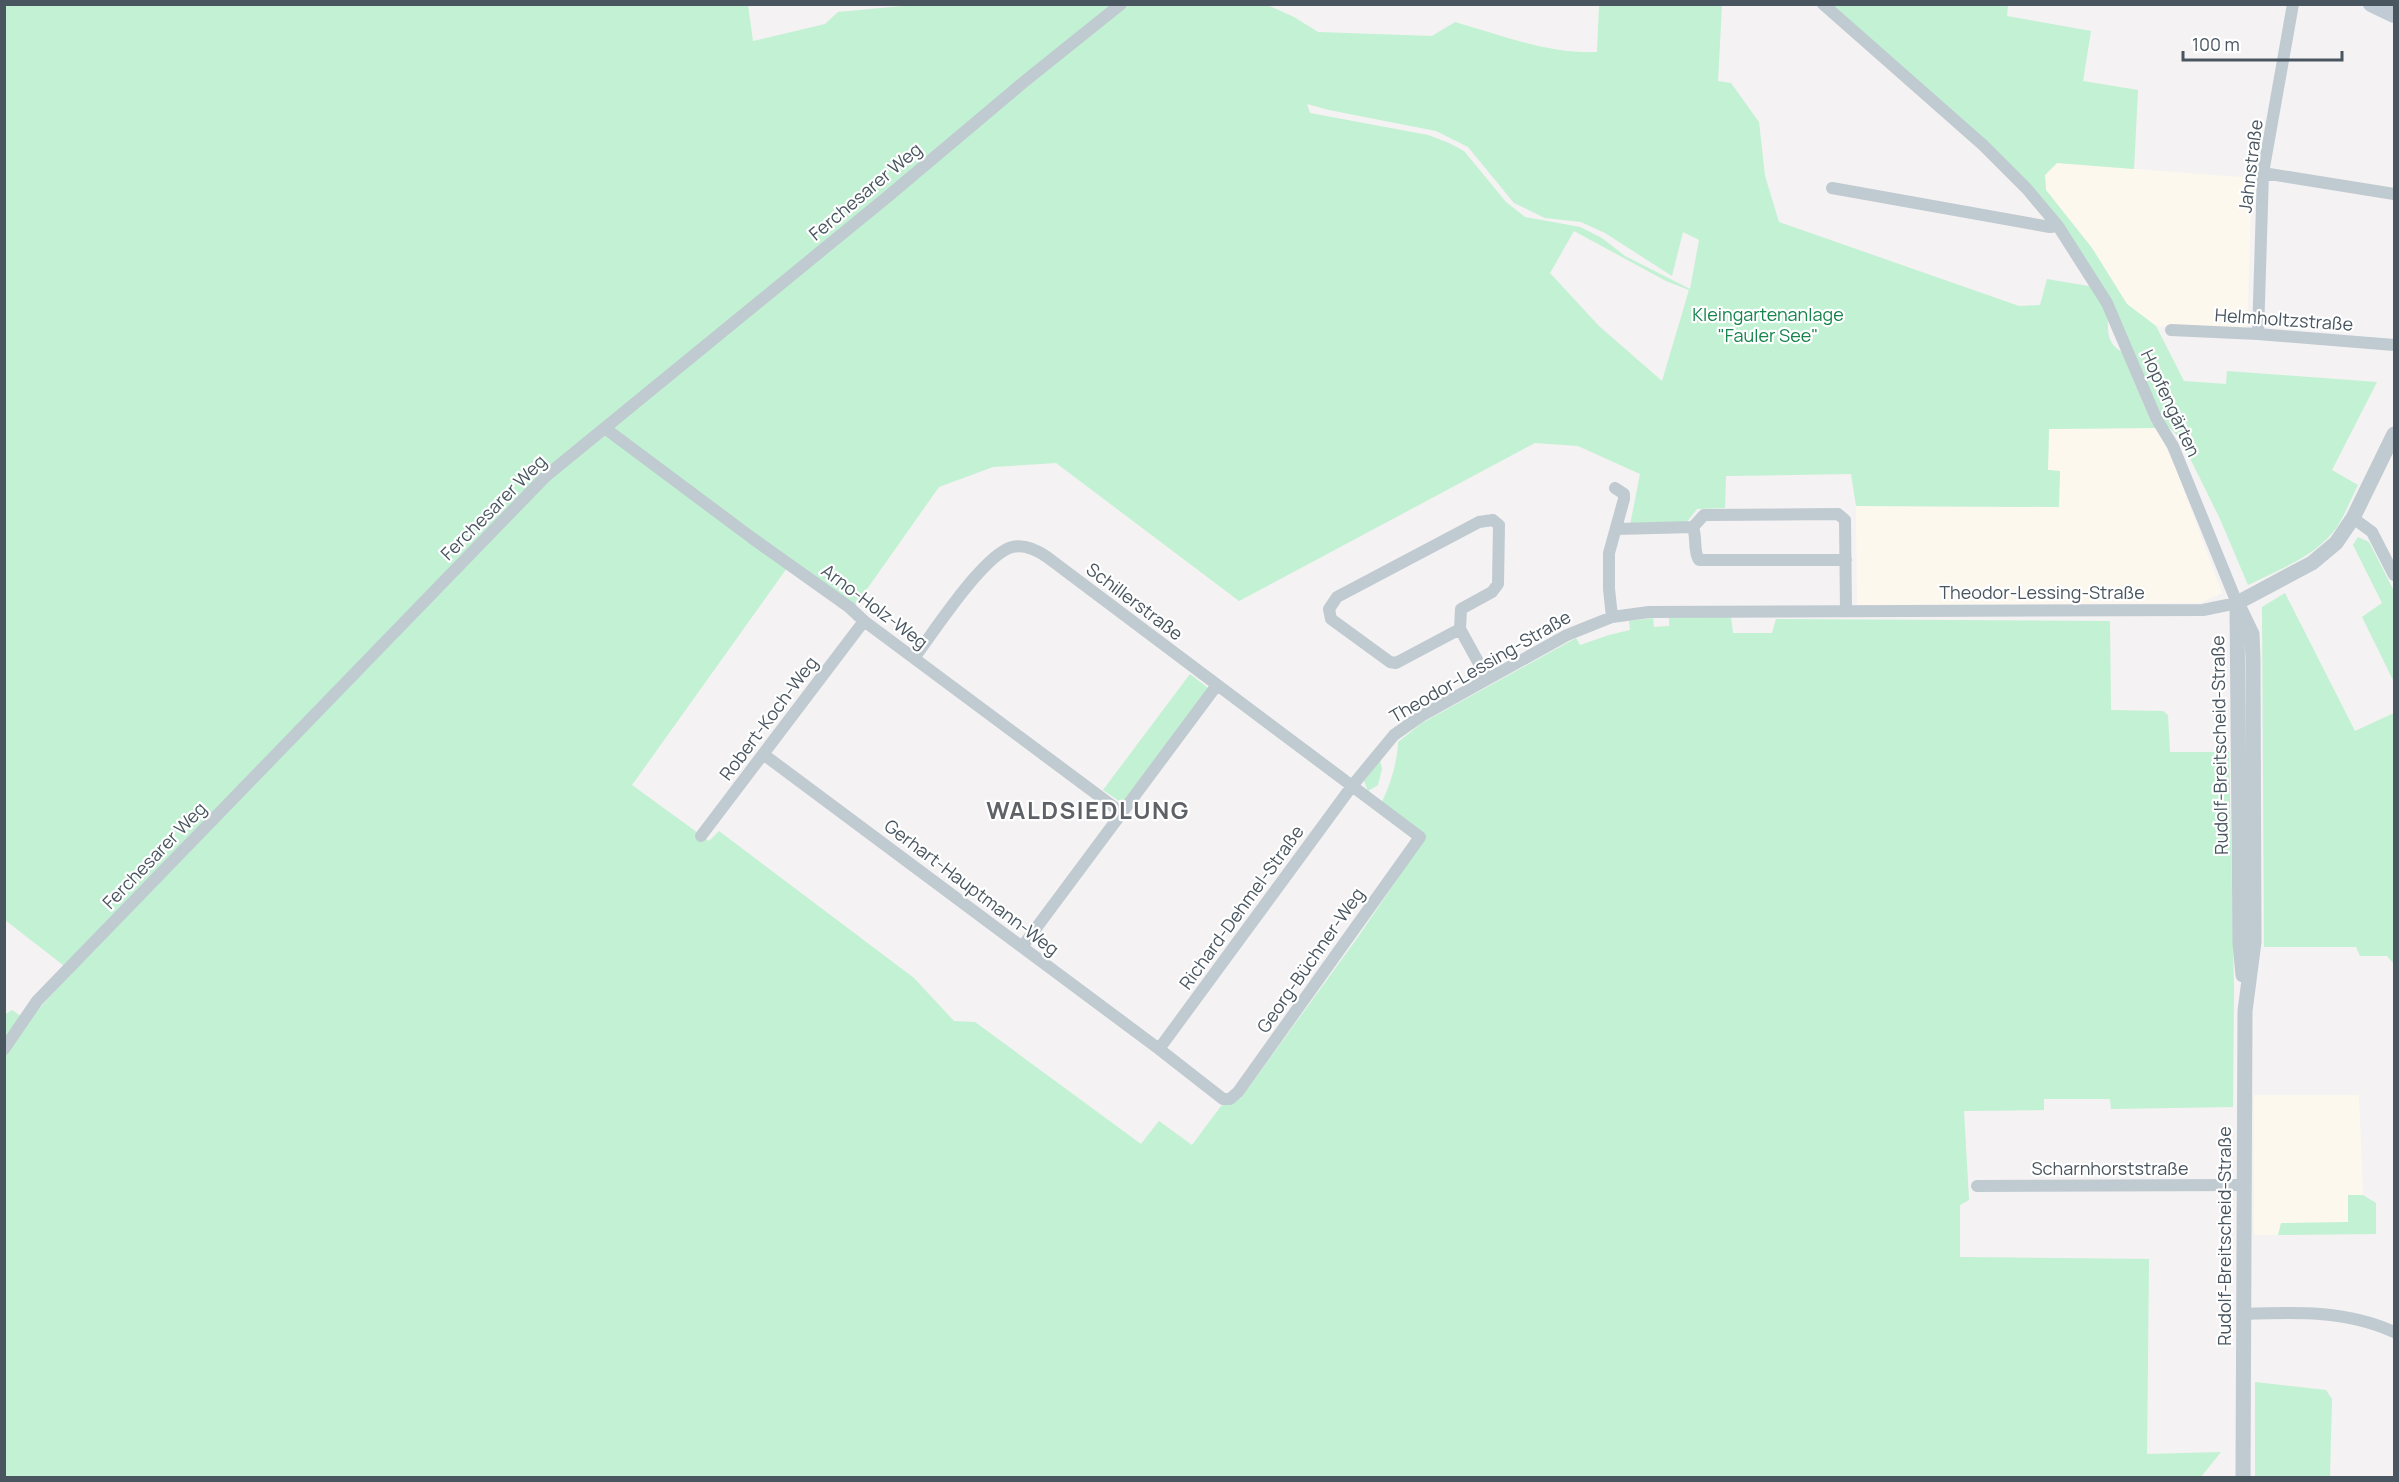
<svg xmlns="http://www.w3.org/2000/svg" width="2399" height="1482" viewBox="0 0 2399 1482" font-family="Manrope,sans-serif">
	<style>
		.commercial { fill: #fdf8ee }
		.green { fill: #c2f1d3; fill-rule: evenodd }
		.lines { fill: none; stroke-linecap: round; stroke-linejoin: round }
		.minor { stroke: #c0cad1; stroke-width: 12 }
		.tertiary { stroke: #c0cad1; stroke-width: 15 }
		.secondary { stroke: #c0cbd6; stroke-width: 16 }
		.labels { text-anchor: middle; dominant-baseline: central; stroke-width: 4.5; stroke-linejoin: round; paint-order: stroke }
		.street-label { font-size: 18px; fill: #495660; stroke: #fff }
		.park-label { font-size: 18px; fill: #16854c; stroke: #fff }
		.district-label { font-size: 24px; font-weight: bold; letter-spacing: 1.5px; fill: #5e6267; stroke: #fff }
	</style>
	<rect width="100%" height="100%" fill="#f4f2f2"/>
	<path class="commercial" d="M2057,163L2252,178L2247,331L2156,326L2127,304L2092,248L2046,190L2045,175Z
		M2157,428L2176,469L2222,593L2200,603L1857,605L1856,506L2058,507L2060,471L2048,470L2049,429Z
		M2254,1095H2359L2363,1195H2349L2348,1222L2281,1223L2278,1235H2254Z"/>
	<path class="green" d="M1265,4L1294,17L1318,32L1432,36L1455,22C1500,35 1549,54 1597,52L1599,5H1722L1718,81L1731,83L1759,122L1765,176L1779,222L2019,306L2040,305L2047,279L2094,287C2098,294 2104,301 2106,309C2111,327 2102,340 2122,352L2151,422L2157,428L2049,429L2048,470L2060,471L2059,507L1856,506L1851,474L1726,476L1725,508L1697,509L1686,523L1630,525L1640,474L1578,446L1535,443L1239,601L1056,463L993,467L939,487L855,606L792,561L632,785L709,841L719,831L914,978L954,1021L975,1022L1141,1144L1159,1121L1192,1145L1221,1106L1241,1098L1358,937L1423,841L1382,802C1391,782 1397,764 1398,742L1422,723L1576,638L1580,645L1609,635L1630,630L1629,621L1653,618L1654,627L1669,626V618L1731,616L1733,633H1772L1776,619L2110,621L2111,710L2163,711L2168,715L2170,752H2229L2234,988L2233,1107L2111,1109L2110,1099H2044V1110L1964,1111L1969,1200L1960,1205V1257L2149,1259L2147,1454L2221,1452L2200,1478L5,1477L4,1015L12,1010L28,1021L72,972L5,920V5H748L753,41L825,24L838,12L913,5ZM1307,104L1329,110L1436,131L1468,147L1514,203L1545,218L1581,222L1605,233L1672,276L1683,232L1699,240L1690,289L1625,256L1602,238L1580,227L1525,217L1506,202L1464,151L1449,143L1428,135L1310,113ZM1574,231L1666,281L1689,290L1662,381L1599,326L1550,273Z
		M1828,5H2008L2007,16L2091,31L2083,81L2138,90L2134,169L2057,163L2045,175L2046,190L2092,248L2127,304L2156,326L2184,381L2226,384L2227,371L2377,382L2332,470L2358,485C2351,499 2345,514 2337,527C2317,556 2278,570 2248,585L2220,519L2180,438L2161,420L2065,229Z
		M2358,537L2369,542L2394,591V682L2362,617L2382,603L2353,545Z
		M2285,593L2355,731L2394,713V964L2387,956H2360L2356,947H2264L2262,607Z
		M1190,674L1208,688L1122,803L1103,790Z
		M1380,760L1382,769L1378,785L1368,791L1364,781Z
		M2348,1195H2363L2376,1203V1234L2278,1235L2281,1223L2348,1222Z
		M2255,1382L2326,1390L2332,1399L2330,1477H2255Z"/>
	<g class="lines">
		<path class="minor" d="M2263,173L2394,194
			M1832,188L2050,227L2058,226
			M2171,330L2258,334L2394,345
			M2258,334L2263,173L2293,4
			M606,429L752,538L849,607L864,621L1122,813
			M2353,518L2372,532L2394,575
			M1693,527C1697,538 1693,551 1699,560H1846
			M1616,529L1693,527L1704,515L1838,514L1845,520L1846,611
			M1612,617L1609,589V553L1624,499V494L1615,488
			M1460,629L1396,663L1390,662L1331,619L1329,609L1337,597L1479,522L1493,520L1499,525L1498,584L1492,592L1461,609L1460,629L1487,678
			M763,754L1159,1049L1223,1099H1230L1238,1092L1420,837L1047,557C1037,550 1025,544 1012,547C983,555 934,632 914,658
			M701,836L864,621
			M1022,947L1217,685
			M4,1049L37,1001L546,476L886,198L1025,81L1121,4
			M1159,1049L1352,786L1394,735L1421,716L1567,635L1612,617L1649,612L2203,610L2237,603L2173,446L2156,418L2107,303L2058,226L2027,189L1983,145L1823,4
			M1977,1186L2243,1185
			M2244,1314C2295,1312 2346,1310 2394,1332"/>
		<path class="tertiary" d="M2237,603L2252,634L2253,660L2254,942L2245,1011L2243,1478
			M2237,603L2312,563L2336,543L2353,518L2394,434
			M2237,606L2240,943L2243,975"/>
		<path class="secondary" d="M2371,4L2394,15"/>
	</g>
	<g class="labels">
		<g class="street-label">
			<text transform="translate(2250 166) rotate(-83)">Jahnstraße</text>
			<text transform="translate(865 191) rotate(-40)">Ferchesarer Weg</text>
			<text transform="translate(2284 319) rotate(4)">Helmholtzstraße</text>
			<text transform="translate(2171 403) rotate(65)">Hopfengärten</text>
			<text transform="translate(493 507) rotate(-45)">Ferchesarer Weg</text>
			<text x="2042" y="592">Theodor-Lessing-Straße</text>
			<text transform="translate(1135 601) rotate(37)">Schillerstraße</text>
			<text transform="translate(875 606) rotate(37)">Arno-Holz-Weg</text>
			<text transform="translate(1480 666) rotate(-30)">Theodor-Lessing-Straße</text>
			<text transform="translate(768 718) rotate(-53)">Robert-Koch-Weg</text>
			<text transform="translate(2219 745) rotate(-91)">Rudolf-Breitscheid-Straße</text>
			<text transform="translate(154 855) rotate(-46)">Ferchesarer Weg</text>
			<text transform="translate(972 887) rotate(37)">Gerhart-Hauptmann-Weg</text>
			<text transform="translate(1241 907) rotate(-54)">Richard-Dehmel-Straße</text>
			<text transform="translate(1310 960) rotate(-55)">Georg-Büchner-Weg</text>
			<text x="2110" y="1168">Scharnhorststraße</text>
			<text transform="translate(2224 1236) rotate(-90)">Rudolf-Breitscheid-Straße</text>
		</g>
		<g class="park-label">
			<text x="1768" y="314">Kleingartenanlage<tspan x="1768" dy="21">"Fauler See"</tspan></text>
		</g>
		<g class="district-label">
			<text x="1088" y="809">WALDSIEDLUNG</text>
		</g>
	</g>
	<rect width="2399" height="1482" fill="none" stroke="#495660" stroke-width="12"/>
	<path d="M2183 51v9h159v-9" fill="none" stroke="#495660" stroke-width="3"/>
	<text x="2192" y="51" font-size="18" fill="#495660" stroke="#ffffff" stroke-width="4.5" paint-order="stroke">100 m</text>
</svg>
